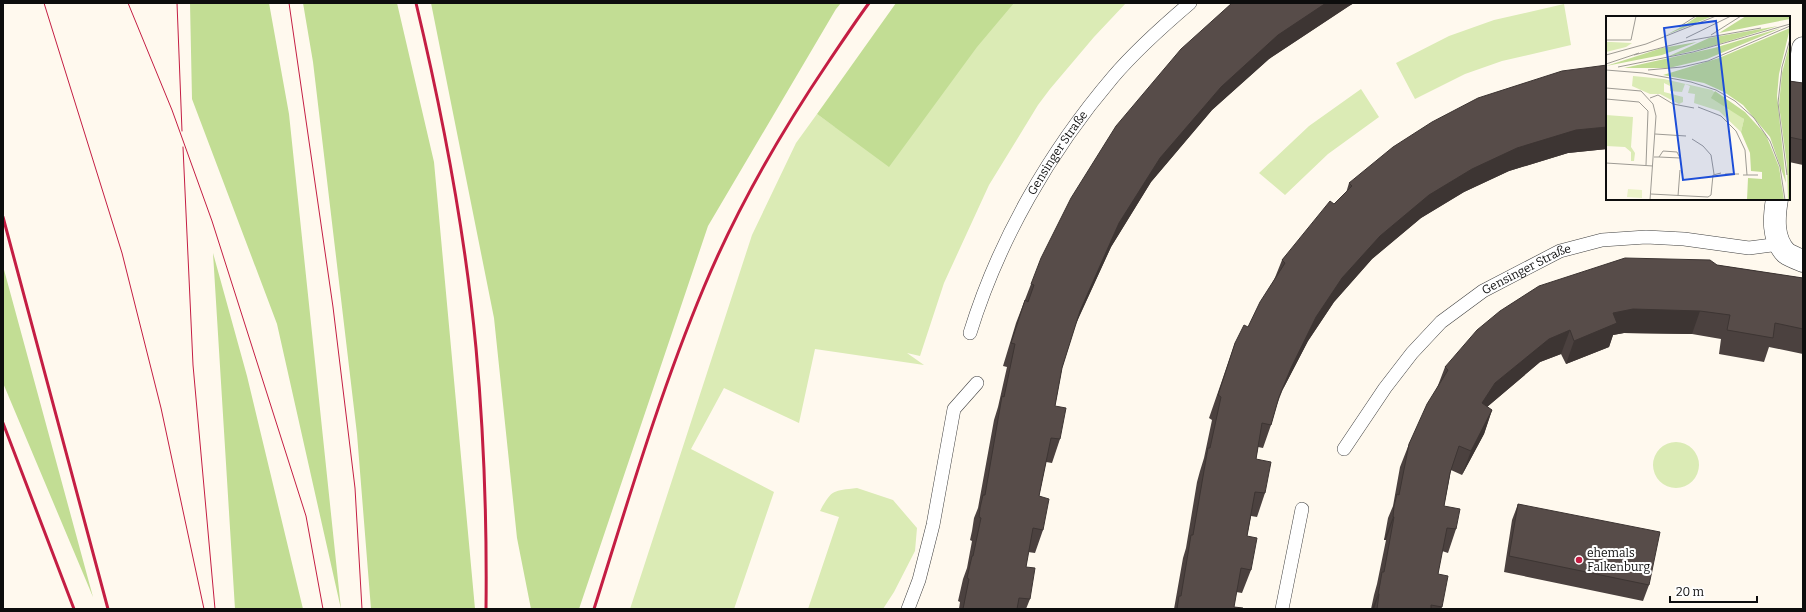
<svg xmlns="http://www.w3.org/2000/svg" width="1806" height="612" viewBox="0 0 1806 612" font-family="Bitter,serif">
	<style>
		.green { fill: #dbebb5 }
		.forest { fill: #c2dd94 }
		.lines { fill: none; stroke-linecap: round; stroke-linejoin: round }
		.lane-casing { stroke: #404040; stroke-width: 14 }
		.street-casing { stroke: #404040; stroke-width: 23 }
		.lane { stroke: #fff; stroke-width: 13 }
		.street { stroke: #fff; stroke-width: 22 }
		.tram { stroke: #c41e43; stroke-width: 1 }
		.rail { stroke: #c41e43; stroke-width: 3 }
		.wall { fill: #4b413f }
		.shaded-wall { fill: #3d3533 }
		.building { fill: #574c49; stroke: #3d3533 }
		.poi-dot { fill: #c41e43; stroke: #fff; stroke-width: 1.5 }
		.labels { text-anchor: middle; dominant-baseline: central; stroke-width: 4; stroke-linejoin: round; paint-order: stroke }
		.street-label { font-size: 12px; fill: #0d0d0d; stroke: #fff }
		.poi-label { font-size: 12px; fill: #0d0d0d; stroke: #fff; text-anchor: start }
		.inset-road { fill: none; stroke: #9e9b94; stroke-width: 1 }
		.view { fill: #1d4ed8; fill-opacity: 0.15; stroke: #1d4ed8; stroke-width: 2 }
		.inset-edge { fill: none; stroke: #0d0d0d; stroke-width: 2 }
	</style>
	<rect width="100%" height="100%" fill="#fff9ee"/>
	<path class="green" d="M926,3H1126L1094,37L1050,89L1038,105L989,185L944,283L920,356L907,353L924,365L815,349L799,423L724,388L691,449L774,492L734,609H630L752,235L796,143L817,114L835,127Z
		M1564,4L1571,45L1502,61L1465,74L1415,99L1396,63L1449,36L1494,20Z
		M1361,89L1379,117L1328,154L1285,195L1259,173L1309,126Z
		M1653 465a23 23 0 1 1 46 0a23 23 0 1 1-46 0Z
		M857,488L893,500L917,528L915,551L894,592L883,609H808L839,517L820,511C832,489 833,491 857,488Z"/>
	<path class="forest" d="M190,3H269L289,114L341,609L277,324L192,99Z
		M303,3H397L434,162L475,609H371L357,434L313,62Z
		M431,3H841L836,9L708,226L579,609H531L517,538L494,318Z
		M896,3H1014L977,47L889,167L817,114Z
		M213,253L247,376L303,609H235Z
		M3,266L93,597L3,383Z"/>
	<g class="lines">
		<g class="lane-casing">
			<g id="lane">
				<path id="s1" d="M970,333C999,239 1050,151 1113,77C1136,50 1163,26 1190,3"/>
				<path id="s2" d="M1344,449L1385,388L1412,353L1441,322L1483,291L1560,251L1602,240L1646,237L1684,239L1749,248L1780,244"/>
				<path d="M908,609L919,580L933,525L954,409L977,383"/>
				<path d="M1282,609L1302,509"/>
			</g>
		</g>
		<g class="street-casing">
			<path id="street" d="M1794,107L1803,48
				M1777,199C1774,217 1772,239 1786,253C1790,256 1798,259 1803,261"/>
		</g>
		<use href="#lane" class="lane"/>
		<use href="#street" class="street"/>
		<path class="tram" d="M44,3L122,253L161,408L204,609
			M128,3L172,110L212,221L306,516L323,609
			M177,3L182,131
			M289,3L333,307L355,488L362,609
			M183,147L193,365L215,609"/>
		<path class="rail" d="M416,3C443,116 465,232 476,348C484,435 487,522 486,609
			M3,217L108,609
			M3,423L74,609
			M594,609C628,501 660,392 704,287C737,208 781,132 829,61C842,42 855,22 869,3"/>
	</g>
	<path class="wall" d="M1232,3H1354L1349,6L1269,59L1212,110L1151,182L1111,247L1075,326L1062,368L1055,406L1060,439L1052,463L1046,462L1039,496L1043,530L1035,553L1028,552L1026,567L1030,599L1026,609H959L960,602L958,601L963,579L967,568L972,541L970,540L972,531L974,518L978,508L994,420L998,407L1007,367L1003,366L1016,323L1031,284Z
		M1607,65V149L1568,153L1509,171L1464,192L1421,218L1372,259L1334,302L1308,341L1282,391L1277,404L1271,425L1263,448L1258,447L1256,459L1265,493L1257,517L1251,516L1247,536L1251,570L1242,593L1236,592L1234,607L1243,609H1174L1183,558L1186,548L1197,482L1200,471L1204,458L1212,420L1209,418L1235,343L1248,327L1274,280L1282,260L1334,204L1346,193L1349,183Z
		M1789,81L1803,83V165L1789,162Z
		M1717,265L1803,278V354L1769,347L1764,362L1719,354L1721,339L1692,334L1624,333L1613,335L1609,347L1566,364L1561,354L1540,362L1487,407L1492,410L1484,434L1462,475L1451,470L1444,506L1456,529L1448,553L1442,551L1438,574L1442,607L1441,609H1371L1374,595L1377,584L1386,540H1384L1388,518L1393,506L1400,467L1409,444L1437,388L1445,367Z
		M1518,504L1649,585L1643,601L1504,572L1512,520Z"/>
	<path class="shaded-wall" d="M1326,3H1354L1349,6L1269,59L1212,110L1151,182L1111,247L1071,334L1080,311L1119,223L1160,158L1221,87L1278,35Z
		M1607,127V149L1568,153L1509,171L1464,192L1421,218L1372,259L1334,302L1308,341L1282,391L1271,420L1291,368L1316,317L1342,278L1380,236L1429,195L1472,169L1517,148L1576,130Z
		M1633,309L1700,311L1692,334L1624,333L1613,335L1609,347L1566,364L1574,341L1613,313Z
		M1570,330L1561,354L1540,362L1487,407L1482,403L1495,383L1549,339Z
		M1492,410L1484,434L1462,475L1471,451Z
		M1393,517H1394L1386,540H1384Z
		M1378,594H1379L1374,609H1372Z"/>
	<path class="building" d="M1232,3H1326L1278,35L1221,87L1160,158L1119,223L1080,311L1062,368L1055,406L1066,408L1060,439L1051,438L1039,496L1049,499L1043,530L1033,528L1026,567L1035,568L1030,599L1019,598L1017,609H963L969,579L967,578L972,556H973L981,518L979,517L980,508L983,495H985L1002,396L1004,397L1015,344L1011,343L1025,300L1028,302L1034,285L1031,284L1041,258L1071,198L1116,126L1181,49Z
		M1607,65V127L1576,130L1517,148L1472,169L1429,195L1380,236L1342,278L1316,317L1291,368L1279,397L1271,425L1262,423L1256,459L1271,462L1265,493L1255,492L1247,536L1257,538L1251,570L1241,568L1234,607L1243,608V609H1177L1179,596H1181L1191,535H1193L1206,459L1208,448H1210L1221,397L1218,395L1235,343L1244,325L1248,327L1260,302L1285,263L1282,260L1330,201L1334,204L1352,186L1349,183L1393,147L1432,122L1478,98L1562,71Z
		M1789,81L1803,83V140L1789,137Z
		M1625,258L1710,260L1717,265L1803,278V329L1775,323L1773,338L1727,330L1730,315L1700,311L1633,309L1613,313L1617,323L1574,341L1570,330L1549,339L1495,383L1482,403L1492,410L1471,451L1459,446L1450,473L1444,506L1460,509L1456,529L1447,528L1438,574L1448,576L1442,607L1431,605V609H1377L1379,594H1378L1380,584L1382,572H1384L1394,517H1393L1394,506L1397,494L1399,495L1409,444L1427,404L1448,370L1445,367L1477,330L1500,311L1539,286Z
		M1518,504L1660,532L1649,585L1509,556Z"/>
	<circle class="poi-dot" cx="1579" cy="560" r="4"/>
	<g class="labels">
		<g class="street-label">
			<text stroke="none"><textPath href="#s1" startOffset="201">Gensinger Straße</textPath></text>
			<text stroke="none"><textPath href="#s2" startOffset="261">Gensinger Straße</textPath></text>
		</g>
		<g class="poi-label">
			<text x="1587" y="553">ehemals<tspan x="1587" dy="14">Falkenburg</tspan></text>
		</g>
	</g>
	<g transform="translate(1606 16)">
		<rect width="184" height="184" fill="#fff9ee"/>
		<path d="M0,26H5L26,27L20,31L0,36ZM27,60L58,63L106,74L138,103L135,116L113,95L88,87L89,78L82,77L84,70L79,68L76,76L64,75V70L58,67V76L77,81V86L73,88L54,78H44L26,70ZM0,99L27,101L25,131L29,137L28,145H25V136L19,131L0,130Z" fill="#dbebb5"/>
		<path d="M92,0H107L60,19L77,10ZM140,0H184V3L113,17ZM172,10L103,31L61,41L103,22ZM175,12L101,43L63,52H18L108,32ZM184,12L173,58L171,80L180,167L164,121L137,89L118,76L98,67L57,59L113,42ZM91,26L56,39L0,50L56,32ZM184,26V184H182L181,149L173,89L176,57ZM109,75L139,96L160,119L173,151L178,184H141L142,162L156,163V156L145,155L144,137L135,116L138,103L105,82Z" fill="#c2dd94"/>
		<path d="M22,173L36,174V182L21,181Z" fill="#ebf2c8"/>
		<path class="inset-road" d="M73,11L90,0M105,19L135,0M80,22L125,0M0,24H25L30,0M0,39L40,28L110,0M28,39L81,25L155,12M0,48L33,37M12,51L87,36L184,8M0,54L37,57L85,66L110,74L129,85L148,102L164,125L174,151L179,184M42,54L76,51L102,45L184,10M0,72L35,75L47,88L50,100L44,184M44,82L52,79L67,88L88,92M0,83L33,86L42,95L40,149M92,91L115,100L130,115L139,134L141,159M49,118L80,120M86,123L97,130L105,139L108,158M48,141H53L74,142L71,136L57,135L53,141M0,147L47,150M119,158H133M137,159H152M181,159L172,87L176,51L184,23M45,178L102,181L105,179L107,159L115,157M72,180L74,154"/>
		<path class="view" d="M110,5L128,158L77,164L58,12Z"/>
		<rect width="184" height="184" class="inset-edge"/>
	</g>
	<rect width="1806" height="612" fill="none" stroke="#0d0d0d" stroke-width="8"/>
	<path d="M1670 596v6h87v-6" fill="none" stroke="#0d0d0d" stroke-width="2"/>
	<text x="1676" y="596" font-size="12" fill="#0d0d0d" stroke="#ffffff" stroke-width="3" paint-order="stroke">20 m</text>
</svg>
